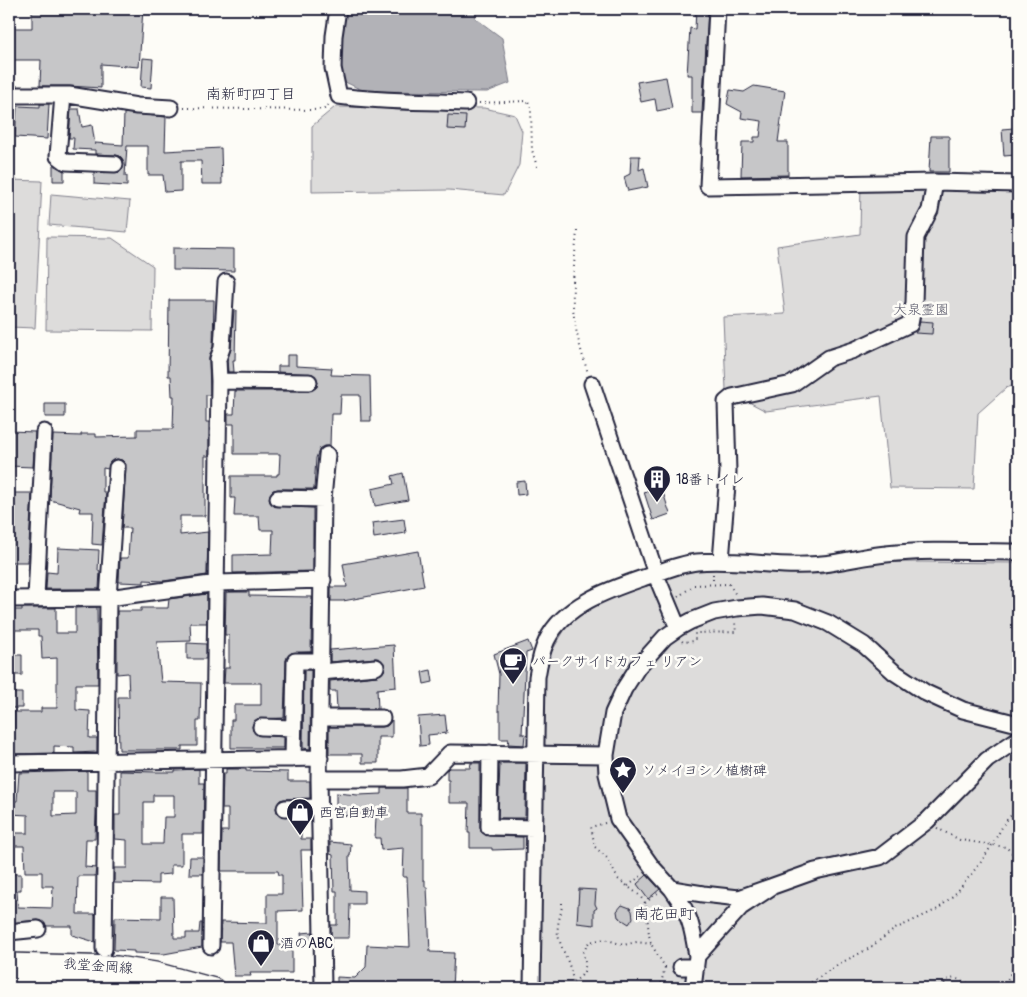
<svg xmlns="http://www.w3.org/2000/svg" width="1027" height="997" viewBox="0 0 1027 997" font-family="Pangolin,'Klee One',sans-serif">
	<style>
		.green { fill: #dddcdb; stroke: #807f8b }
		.water { fill: #b2b2b7; stroke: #787885 }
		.building { fill: #c6c6c8; stroke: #22223b; fill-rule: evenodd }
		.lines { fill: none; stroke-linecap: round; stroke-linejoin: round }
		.minor-casing { stroke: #22223b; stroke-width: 19 }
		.major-casing { stroke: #22223b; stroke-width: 22 }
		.path { stroke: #22223b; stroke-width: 2; stroke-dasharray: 1 4; stroke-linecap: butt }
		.minor { stroke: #fdfcf7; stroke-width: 15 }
		.major { stroke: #fdfcf7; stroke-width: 19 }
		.labels { text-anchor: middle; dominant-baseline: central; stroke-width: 5; stroke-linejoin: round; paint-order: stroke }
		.park-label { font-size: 14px; fill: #5a5a6b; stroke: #fdfcf7 }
		.poi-label { font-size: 14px; fill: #22223b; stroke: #fdfcf7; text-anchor: start }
		.street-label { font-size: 14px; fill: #22223b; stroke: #fdfcf7 }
		.neighbourhood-label { font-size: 15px; fill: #22223b; stroke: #fdfcf7 }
	</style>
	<rect width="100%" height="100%" fill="#fdfcf7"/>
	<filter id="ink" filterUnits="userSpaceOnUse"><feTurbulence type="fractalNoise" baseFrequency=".02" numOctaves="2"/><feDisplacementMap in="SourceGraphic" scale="10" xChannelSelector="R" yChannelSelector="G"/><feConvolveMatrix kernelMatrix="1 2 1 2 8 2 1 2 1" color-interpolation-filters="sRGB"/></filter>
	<g filter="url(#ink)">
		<path class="green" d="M335,107L484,108L515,115L522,131L519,165L504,195L449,190L312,192V126Z
			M9,180L42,181L35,328L9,327Z
			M861,184H1018V384L1006,388L978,413L974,489L890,488L881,396L766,411L726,390L723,317L785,314L777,246L860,234Z
			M51,194L130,201L127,232L49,225Z
			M47,237L112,238L153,266L152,331L46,330Z
			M914,562L1018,563V988H536L544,670L552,651L570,621L609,597L643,585L687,571L721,569L821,574L868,563Z"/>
		<path class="water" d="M345,9H478L475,18L502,38L510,83L487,92L364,91L343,81L340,45Z"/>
		<path class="building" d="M32,9H143L139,67L101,64V88L69,86H40L41,60H11V28H32Z
			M696,9H708L702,113H692V75H687L690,28L695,29Z
			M143,58L153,59L151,88L141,87Z
			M666,77L672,108L657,111L655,99L641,102L637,82Z
			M754,86L785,91L778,142H788V175L741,176L742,142H754V137H760L762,121L741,118L742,112L727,104L730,90L744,92Z
			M40,104H49L47,139L15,137L17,106L40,107Z
			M71,109H79L82,127L92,125L95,145V143L123,145L124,113L166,117L165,151L221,148L222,184H202L201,161H181V191L165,192L163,175H148V146H127L125,176H127V186L94,184V173L119,172L123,169V160L120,156L116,155L95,154V150L73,149L74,138H69Z
			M448,115L466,116L465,130L447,129Z
			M1014,128L1016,155L1004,156L1002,129Z
			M931,136H949V172H929Z
			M631,156H640L639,170L644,168L648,187L628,191L624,177L630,174Z
			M53,165L64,171V181H53Z
			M173,248L234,249V271L173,270Z
			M169,300H214L213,346L209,359L210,395H206V422H209V456H205V516H180V535L208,532L207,575L163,581L144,580V583L119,582L120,558H128L130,528H122L126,464L122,460L117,459L110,462L108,469L103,468V492H106L102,545L92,544L93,512H79L80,508L50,500L53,435L81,436V434H96V437L137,436V429H173L174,396H172L171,376H168Z
			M234,310H236L235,360H233L234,372H228L227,360L231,349Z
			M920,321L933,322L932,334L915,333L918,329Z
			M287,355H296V366L332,368L331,375L370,376L371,421H361L360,395H341L340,414H331L330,446H324L320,448L316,458L314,489H278L273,490L270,494V502L274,506L313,508V571L233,573V555L272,554L273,530H260L259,516H234L235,498H231V476H277V474H279L280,454H234V424H228V414H234L235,391H309L317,387L318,382L313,374L278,372V366H287Z
			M45,404H65V417H45Z
			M9,431L35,432L33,467L9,466Z
			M403,473L408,500L375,506L372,489L394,484L392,476Z
			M525,481L526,494L517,495L516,482Z
			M661,486L670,514L653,520L644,492Z
			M9,493H32L28,562H9Z
			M404,519L406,533L374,538L372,523Z
			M58,548L99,550L98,571H100L99,589H46L47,572L57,573Z
			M418,551L424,586L343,601H331V587H347L343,564Z
			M226,592H249V596L312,597L311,652L291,653L286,660L284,718L257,719L252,726L253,731L257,735L284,737V748H231V720H234V705H261V683H224L225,668H229V635H225Z
			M207,594V623H190L191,641L157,642L161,682L201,683L200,721H197V746H182V750H119L118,697H129L128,673L117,674V611H141V608H168L169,599Z
			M97,607L98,684H76V710L90,711L89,738H97V752L74,753V747L54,746V753L9,754V730H14V712H41V708H57V658L42,659L41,636H38V630H9V610H22V608H56V633H75V608Z
			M528,641L532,651L526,653L522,734H525L524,745L508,744L509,739H500V711H498L499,674L494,654Z
			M187,643L206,644V659H187Z
			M394,645L396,687L377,689L378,709H337L336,691H330V681L377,676L384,671L385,666L380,659L376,658L330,662V650Z
			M9,655H22V675H9Z
			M304,670H311L310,749L303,748Z
			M431,670L433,682L424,684L422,672Z
			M9,693H22V708H9Z
			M445,715L447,733L428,735L429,745L420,746L418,717Z
			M392,720V737H378V763H362V754H329V727H382L387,726Z
			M471,763H480V827L481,832L489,836L523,837V849L492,850V848H470V833H468L469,803H449V780H447V770L449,768H470Z
			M500,763H526L525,818H498Z
			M199,769V783H204L203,834H182V865H171V874L158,875V884L114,883V868H127V840L115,839V815H120V771L156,772H175V770ZM153,795H174V817H164L163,844H144V802H153Z
			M226,769H246V771L288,772V781H310V798L284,799L280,800L276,808L277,812L281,816L310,817V819H301V839H311V850H301L303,910L278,911V945H292V973H250L251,976H234L231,942H220L221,922L267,923V894H282V875H279L278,871H221L222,831H228V809H222L223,774H226Z
			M87,771V790H96V812L95,839H86L85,867L96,868L95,876H78L77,914H95V942L72,935V926H46L42,921L38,920L9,923V874H21V890H17L18,907L52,908L53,886H42V872H25L24,846H9V833H28V815L9,814V801H17L19,773ZM53,792H76V815L53,816Z
			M382,788H407V813H421V824H423V880H425V887H427L430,952L454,953L452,988H337V977L355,978L366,967L367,945L410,947L407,877H403L404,848L381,850L380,838H375L376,817H372V814L336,816V793L358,795L382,794Z
			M330,842L351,844L350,856H349L350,890L364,891V904H350L349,938H331V925H337V891H334L333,855L330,854Z
			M190,857H203V874H189Z
			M647,875L660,889L648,899L637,884Z
			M579,889L596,890L595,904L597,908L594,910V925L577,923Z
			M161,897H173L174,938H186V933H199L200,923H202V947L164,954L134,953V951L114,950L115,917L161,918Z
			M622,905L630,908L632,911L633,918L629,924L618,917L617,911Z
			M313,932V941L302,942L301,933Z"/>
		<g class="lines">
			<g class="minor-casing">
				<path id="minor" d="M338,9L334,36L333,68L339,96C381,102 424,101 466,103
					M717,9L708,186L935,182L1018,184
					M9,95H69L137,106L171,108
					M63,95L58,156L66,162L115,164
					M219,381L218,359L222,348L226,282
					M592,384L658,580L678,628
					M278,498L323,499
					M721,561L728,472L726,402L732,397L792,384L829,358L854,350L910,324L914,303L916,237L930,210L935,182
					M36,598L44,432
					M9,599L108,598L218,583L323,580
					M321,672L376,667
					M320,718H382
					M261,727L293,728
					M490,753L489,827L534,828
					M293,759L295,661H321
					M9,763L320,758
					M319,779H402L428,776L450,753L606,755
					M285,808L319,807
					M773,886L739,898L703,894L672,889L652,867L618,819L607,774L606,755L613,713L624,689L638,667L665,637L678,628L691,621L714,612L737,608L762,606L795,610L828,623L864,645L894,672L926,693L963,710L1018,724
					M672,889C690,914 692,926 697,956
					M9,932L38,929
					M211,946C213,757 218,569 219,381L309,382
					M104,949L108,598L117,468
					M681,967H696
					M323,988L319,779L323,499L327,455
					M532,988L537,677C539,664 541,652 547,640C564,605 608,590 643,578C661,572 678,564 697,562C739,558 781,569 822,564C844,562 864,556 886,554C929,549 974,552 1018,552
					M693,988L697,956L741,907L773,886L815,871L880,857L927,821L987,760L1018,739"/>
			</g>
			<g class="major-casing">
				<path id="major" d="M9,963L117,966L155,972L214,988
					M9,977C59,976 110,977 158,988"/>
			</g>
			<path class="path" d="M479,103L528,101L531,110L532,150L538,170
				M184,108L313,110L324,109L330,104
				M577,231C575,255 572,280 573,305C574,328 581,351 588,373
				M713,574V584
				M678,597L694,585L729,584L736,595
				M682,641L683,642L695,641V633L736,632L735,623
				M605,823L591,827L595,847L607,858L618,879L639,895L646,904L649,935L651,944L665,967H668
				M937,828L960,840L1006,847L1018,859V862
				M628,886L642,875
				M562,903C562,914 556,924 558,935C562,953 575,969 572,988
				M645,903L659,892
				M573,982C588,973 586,967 583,952L589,942L605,939L623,945L637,942L651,944
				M660,988L665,967
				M803,988L837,965L868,949L895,929L938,909L957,892L981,862L992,845L1005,822L1018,808
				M942,988C942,988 945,981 946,981C953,974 970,984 977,988
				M1003,988L1017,961L1018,953"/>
			<use href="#minor" class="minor"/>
			<use href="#major" class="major"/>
		</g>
	</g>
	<defs>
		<g id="building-pin" transform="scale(1.4375)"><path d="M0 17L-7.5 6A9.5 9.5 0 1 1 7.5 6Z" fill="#22223b" stroke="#fdfcf7"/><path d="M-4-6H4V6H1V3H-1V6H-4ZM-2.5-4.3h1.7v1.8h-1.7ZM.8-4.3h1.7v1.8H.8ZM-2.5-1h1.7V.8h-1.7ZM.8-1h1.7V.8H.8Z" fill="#fff"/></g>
		<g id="cafe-pin" transform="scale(1.4375)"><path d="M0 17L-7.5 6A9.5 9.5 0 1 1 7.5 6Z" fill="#22223b" stroke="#fdfcf7"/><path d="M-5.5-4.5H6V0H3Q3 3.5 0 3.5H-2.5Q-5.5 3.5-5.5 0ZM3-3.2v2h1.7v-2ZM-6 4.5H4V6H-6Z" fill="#fff"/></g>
		<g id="sight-pin" transform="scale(1.4375)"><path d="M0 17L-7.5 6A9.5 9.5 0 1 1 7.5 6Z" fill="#22223b" stroke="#fdfcf7"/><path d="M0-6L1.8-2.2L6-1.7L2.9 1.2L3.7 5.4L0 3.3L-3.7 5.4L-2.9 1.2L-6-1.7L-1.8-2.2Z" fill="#fff"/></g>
		<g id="shop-pin" transform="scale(1.4375)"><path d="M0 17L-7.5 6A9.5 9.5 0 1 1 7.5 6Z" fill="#22223b" stroke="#fdfcf7"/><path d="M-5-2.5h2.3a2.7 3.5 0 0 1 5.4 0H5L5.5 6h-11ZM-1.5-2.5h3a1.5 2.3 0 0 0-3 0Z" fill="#fff"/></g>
	</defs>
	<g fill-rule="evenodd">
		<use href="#building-pin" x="657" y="479"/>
		<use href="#cafe-pin" x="513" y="661"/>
		<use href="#sight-pin" x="623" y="770"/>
		<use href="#shop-pin" x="300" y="812"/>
		<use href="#shop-pin" x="261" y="943"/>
	</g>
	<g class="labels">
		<g class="park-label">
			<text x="921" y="309">大泉霊園</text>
		</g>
		<g class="poi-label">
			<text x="676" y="479">18番トイレ</text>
			<text x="532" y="661">パークサイドカフェ リアン</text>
			<text x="642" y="770">ソメイヨシノ植樹碑</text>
			<text x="319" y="812">西宮自動車</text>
			<text x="280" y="943">酒のABC</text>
		</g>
		<g class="street-label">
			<text transform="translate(98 966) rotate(4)">我堂金岡線</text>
		</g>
		<g class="neighbourhood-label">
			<text x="251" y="94">南新町四丁目</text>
			<text x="664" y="914">南花田町</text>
		</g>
	</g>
	<rect width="1027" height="997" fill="none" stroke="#fdfcf7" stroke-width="30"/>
	<rect x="15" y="15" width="997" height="967" fill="none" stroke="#22223b" stroke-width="2" filter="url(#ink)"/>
</svg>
